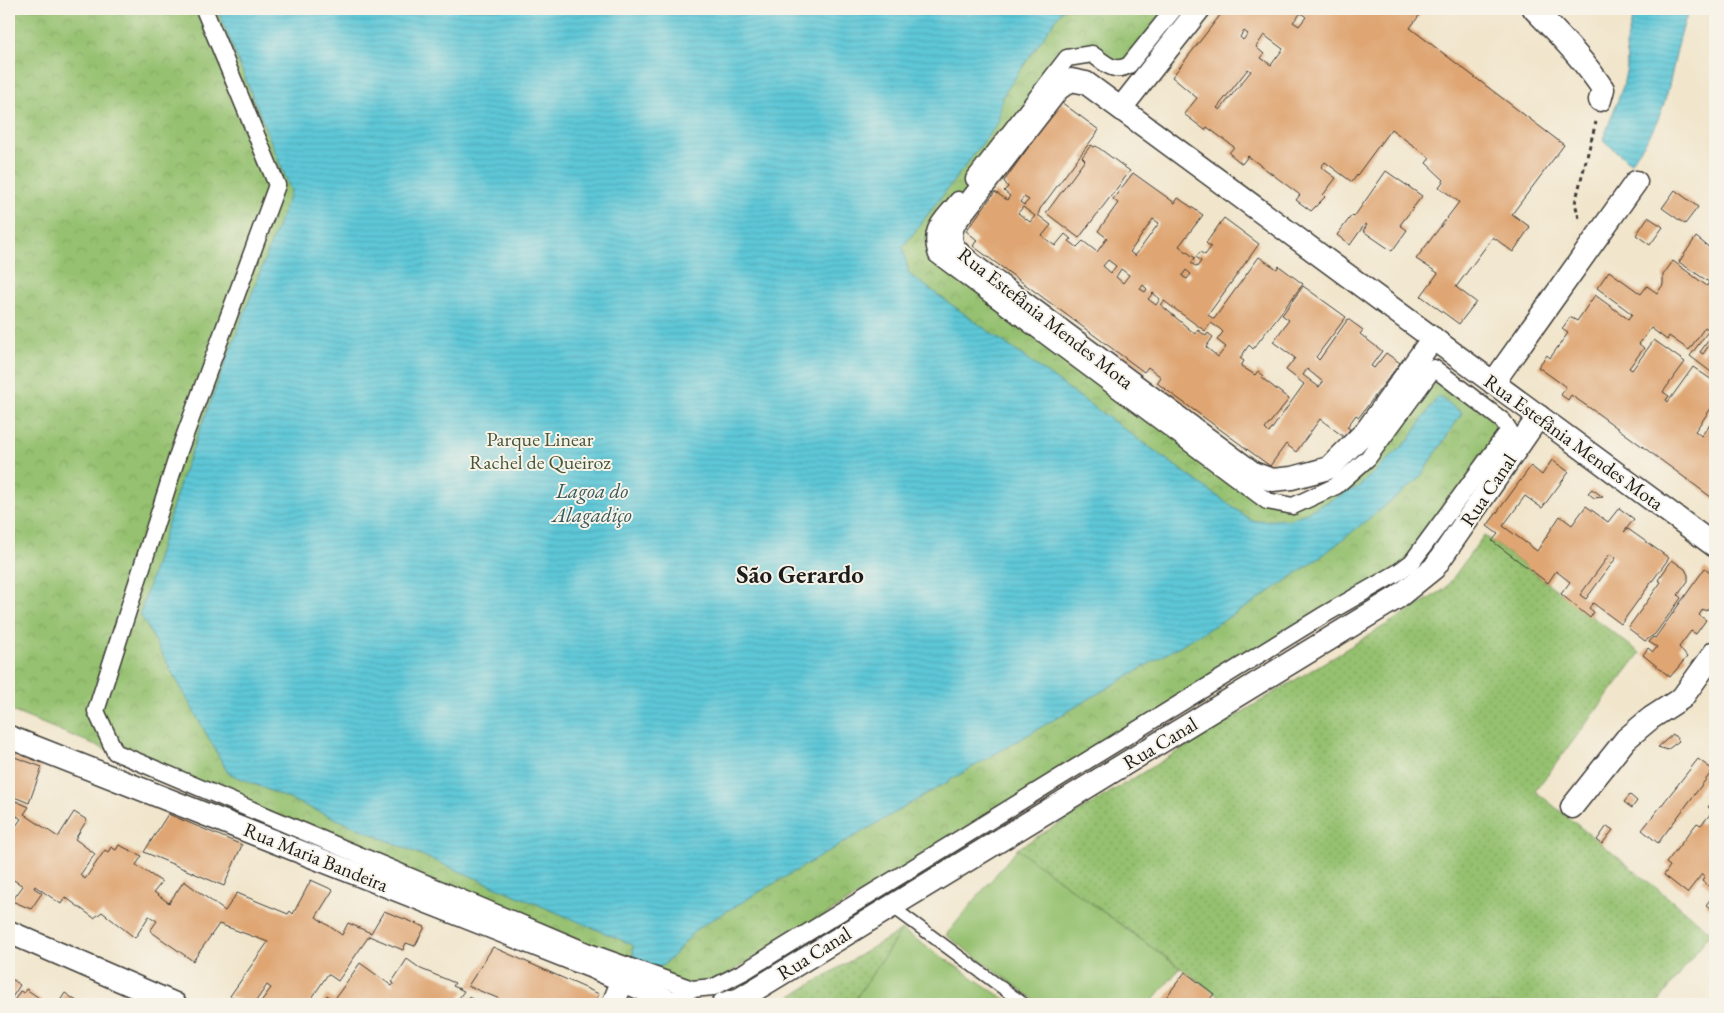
<svg xmlns="http://www.w3.org/2000/svg" width="1724" height="1013" viewBox="0 0 1724 1013" font-family="'EB Garamond',serif">
	<style>
		.grass { fill: url(#grass-dots); stroke: #586e46 }
		.park { fill: url(#park-crowns); stroke: #586e46 }
		.pitch { fill: #95c16f; stroke: #586e46 }
		.water { fill: url(#water-rules); stroke: #3c727a }
		.building { fill: #dfa673; fill-rule: evenodd }
		.lines { fill: none; stroke-linecap: round; stroke-linejoin: round }
		.service-casing { stroke: #3c3a36; stroke-width: 14 }
		.pedestrian-casing { stroke: #3c3a36; stroke-width: 19 }
		.minor-casing { stroke: #3c3a36; stroke-width: 25 }
		.path { stroke: #3c3a36; stroke-width: 3; stroke-dasharray: 4 4; stroke-linecap: butt }
		.service { stroke: #fff; stroke-width: 11 }
		.pedestrian { stroke: #fff; stroke-width: 16 }
		.minor { stroke: #fff; stroke-width: 22 }
		.labels { text-anchor: middle; dominant-baseline: central; stroke-width: 4; stroke-linejoin: round; paint-order: stroke }
		.street-label { font-size: 20px; fill: #1c1c1c; stroke: #f7f3e8 }
		.park-label { font-size: 20px; fill: #465639; stroke: #f7f3e8 }
		.water-label { font-size: 21px; font-style: italic; fill: #33585d; stroke: #f7f3e8 }
		.district-label { font-size: 25px; font-weight: bold; fill: #1c1c1c; stroke: #f7f3e8 }
	</style>
	<defs>
		<pattern id="grass-dots" width="8" height="8" patternUnits="userSpaceOnUse" patternTransform="scale(1.25)"><rect width="8" height="8" fill="#95c16f"/><path d="M2 2h.1M6 6h.1" fill="none" stroke="#80a560" stroke-width="1.8" stroke-linecap="round"/></pattern>
		<pattern id="park-crowns" width="20" height="18" patternUnits="userSpaceOnUse" patternTransform="scale(1.25)"><rect width="20" height="18" fill="#95c16f"/><path d="M2 6a3 3 0 1 1 6 0M12 15a3 3 0 1 1 6 0" fill="none" stroke="#80a560"/></pattern>
		<pattern id="water-rules" width="6" height="5" patternUnits="userSpaceOnUse" patternTransform="scale(1.25)"><rect width="6" height="5" fill="#5dc7d7"/><path d="M0 2.5h6" fill="none" stroke="#50aab8"/></pattern>
	</defs>
	<rect width="100%" height="100%" fill="#f7f3e8"/>
	<filter id="ink" filterUnits="userSpaceOnUse"><feTurbulence type="fractalNoise" baseFrequency=".02" numOctaves="2"/><feDisplacementMap in="SourceGraphic" scale="10" xChannelSelector="R" yChannelSelector="G"/><feConvolveMatrix kernelMatrix="1 2 1 2 8 2 1 2 1" color-interpolation-filters="sRGB"/></filter>
	<filter id="wash" filterUnits="userSpaceOnUse"><feTurbulence type="fractalNoise" baseFrequency=".0096" numOctaves="4" result="noise"/><feDisplacementMap in="SourceGraphic" scale="20" xChannelSelector="R" yChannelSelector="G"/><feGaussianBlur stdDeviation="1.12" result="paint"/><feColorMatrix in="noise" values="0 0 0 0 0 0 0 0 0 0 0 0 0 0 0 0 0 1.4 0 .05"/><feComposite in="paint" operator="in"/></filter>
	<g filter="url(#wash)">
		<rect width="100%" height="100%" fill="#f1e5cb"/>
		<path class="grass" d="M1484,535L1640,653L1535,791L1711,932L1657,1004H1230L1017,849L1445,589Z
			M902,930L852,1004H778Z"/>
		<path class="park" d="M9,9H1174L1129,65L1071,56L934,231L1254,493L1293,506L1336,486L1434,368L1508,427L1412,562L701,990L9,710Z"/>
		<path class="pitch" d="M1017,849L1180,968L1150,1004H1040L946,935Z
			M902,930L1012,1004H852Z"/>
		<path class="water" d="M217,9H1065L1062,10L1002,97L998,123L903,247L909,274L1252,521L1292,519L1358,487L1409,440L1438,396L1462,413L1419,479L1318,559L1253,603L698,928C684,941 673,960 657,969L633,958V945L228,773L140,614L182,476L291,191Z
			M1635,9H1690C1674,43 1674,82 1659,117C1652,134 1641,149 1630,163L1603,140L1623,86L1627,67L1626,43Z"/>
		<g id="blocks">
			<path class="building" d="M1225,9H1424L1410,28L1564,145L1512,214L1530,227L1513,252L1493,237L1456,287L1476,302L1459,324L1421,296L1438,273L1416,259L1459,202L1439,187L1444,180L1426,163L1430,158L1391,129L1352,182L1325,162L1321,167L1336,178L1323,195L1325,197L1311,211L1296,200L1300,195L1248,156L1242,164L1229,153L1234,147L1207,127L1205,130L1184,114L1197,98L1172,77ZM1301,13L1306,17L1299,26L1293,22ZM1244,31L1248,34L1243,40L1240,37ZM1264,35L1283,49L1271,65L1261,58L1264,54L1256,47ZM1248,69L1251,71L1220,110L1217,108Z
				M1061,102L1099,130L1040,209L1038,215L1051,225L1042,236L1055,246L1065,234L1071,239L1069,241L1077,247L1083,241L1097,252L1107,238L1098,231L1118,203L1113,199L1133,173L1175,203L1178,198L1203,215L1179,246L1195,258L1191,263L1197,267L1201,261L1196,257L1200,252L1205,255L1211,247L1206,243L1224,218L1259,244L1208,315L1214,319L1259,257L1277,269L1279,266L1303,284L1253,349L1249,345L1240,358L1244,361L1241,366L1255,375L1258,371L1264,376L1262,378L1289,399L1265,429L1269,433L1304,384L1286,370L1295,358L1273,342L1289,320L1282,315L1303,286L1346,317L1316,357L1319,360L1348,319L1363,330L1360,334L1382,351L1371,366L1374,368L1386,353L1400,363L1359,417L1356,415L1347,427L1350,429L1344,437L1320,419L1296,452L1286,444L1270,466L1157,383L1161,377L1148,367L1144,372L973,246L977,240L966,231L995,192L1007,200L1010,196L1004,191L1008,187L1004,181ZM1024,197L1029,200L1024,205L1020,202ZM1023,207L1035,216L1030,222L1018,213ZM1153,219L1159,223L1135,256L1130,252ZM1108,260L1116,266L1111,273L1103,266ZM1121,269L1129,275L1123,283L1116,277ZM1186,270L1191,274L1187,279L1182,276ZM1143,285L1147,289L1145,292L1140,289ZM1153,293L1160,299L1156,305L1148,299ZM1164,301L1205,331L1211,323L1220,329L1223,332L1217,340L1226,347L1218,357L1206,347L1213,337L1208,333L1206,336L1198,330L1195,334L1161,305ZM1307,369L1323,382L1319,387L1303,375Z
				M1091,145L1094,147L1096,146L1130,171L1079,238L1046,213L1085,160L1082,157Z
				M1386,171L1422,196L1400,225L1407,230L1392,251L1363,231L1367,225L1365,224L1350,245L1337,235L1352,215L1354,217Z
				M1675,190L1698,207L1685,224L1662,208Z
				M1648,217L1663,227L1650,245L1636,235Z
				M1696,237L1715,252V331L1700,352L1703,354L1715,337V375L1690,356L1709,330L1705,327L1689,350L1669,336L1667,340L1651,328L1639,344L1644,348L1629,368L1632,370L1654,340L1685,362L1663,392L1669,396L1666,400L1668,402L1693,367L1715,382V403L1695,431L1701,436L1715,418V500L1597,413L1571,395L1568,400L1561,395L1566,387L1538,367L1547,355L1550,358L1568,333L1562,329L1570,317L1577,321L1595,295L1628,319L1632,314L1597,288L1609,271L1641,294L1647,286L1657,293L1663,285V275L1673,261L1707,286L1709,282L1679,262Z
				M1552,460L1569,472L1542,508L1525,496L1503,526L1537,551L1560,516L1572,525L1586,506L1608,522L1619,508L1634,519L1624,532L1628,529L1669,558L1621,624L1593,603L1589,608L1594,612L1590,618L1561,594L1570,582L1556,571L1548,583L1492,541L1498,534L1487,526L1531,466L1542,475ZM1610,554L1616,558L1586,599L1580,595Z
				M1592,489L1603,497L1594,498L1588,493Z
				M1672,560L1685,569L1688,575V581L1678,595L1681,598L1655,634L1645,641L1628,628L1661,582L1658,580Z
				M1705,568L1715,576V612L1709,607L1706,611L1703,609L1699,615L1706,620L1696,634L1691,631L1679,647L1687,657L1670,677L1643,655L1648,648L1653,652L1657,647L1649,642L1653,637L1655,638Z
				M1673,734L1679,741L1667,750L1658,747Z
				M9,755L42,767L29,803L9,795Z
				M1698,759L1713,770L1658,843L1642,830Z
				M1630,795L1637,801L1632,808L1624,802Z
				M1715,798V886L1712,889L1702,881L1705,877L1702,874L1687,893L1664,875L1670,866L1666,863L1697,823L1701,825L1713,811L1708,807Z
				M16,801L29,807L24,814L58,837L74,812L87,820L75,839L95,854L80,875L85,879L105,850L108,852L111,847L116,850L119,845L142,856L136,865L162,882L154,892L169,903L184,881L225,911L237,893L288,914L290,911L293,914L311,880L333,890L316,917L342,935L348,923L371,933L384,911L425,927L415,946L406,943L403,950L369,936L338,981L328,974L308,1004H259L271,988L267,985L254,1004H250L230,996L268,942L219,924L193,961L150,931L157,921L149,916L135,938L102,912L94,918L65,897L61,904L35,886L34,888L42,893L31,909L12,901L23,886L9,877V835L21,819L17,816L9,829V810L11,811Z
				M168,814L242,845L224,886L144,852Z
				M1607,826L1613,830L1602,844L1597,840Z
				M1715,893V912L1706,905Z
				M493,947L599,994L594,1004H512L468,986Z
				M407,959L421,969L455,983L453,986L464,991L455,1004H320L327,995L334,1000L360,963L392,986L394,983L392,982Z
				M1185,972L1214,994L1206,1004H1161Z
				M9,977L20,985L9,1002Z
				M26,989L48,1004H12L20,991L24,993Z
				M65,993L81,1004H58Z
				M468,997L484,1004H465Z"/>
		</g>
	</g>
	<g filter="url(#ink)">
		<use href="#blocks" fill-opacity="0" stroke="#3c3a36" stroke-width="1"/>
		<g class="lines">
			<g class="service-casing">
				<path id="service" d="M891,906L1024,1004"/>
			</g>
			<g class="pedestrian-casing">
				<path id="pedestrian" d="M204,9L277,185L179,451L96,711L115,752L589,952L692,989L714,987L745,971L1322,616L1397,573L1412,562L1509,430L1503,421L1434,368L1368,458L1336,486L1293,506L1267,501L937,255C928,227 942,221 958,200
					M974,179L1067,58L1092,54C1105,63 1114,74 1129,65L1174,9"/>
			</g>
			<g class="minor-casing">
				<path id="minor" d="M1534,9C1558,34 1583,59 1603,89L1600,100
					M1121,108L1199,9
					M1433,338L1367,430L1329,468L1292,478L1272,480L1253,473L971,264C955,250 946,245 954,223L1058,89L1071,80L1086,83L1715,546
					M1493,383L1636,182
					M9,737L590,966L669,1001L685,1004
					M1572,807L1626,739L1651,718L1682,698L1715,652
					M9,932L175,1004
					M613,1004L623,980
					M723,1004L740,999L1398,597L1434,568L1539,416"/>
			</g>
			<path class="path" d="M1579,218L1575,203L1596,122"/>
			<use href="#service" class="service"/>
			<use href="#pedestrian" class="pedestrian"/>
			<use href="#minor" class="minor"/>
		</g>
	</g>
	<g class="labels">
		<g class="street-label">
			<text transform="translate(1046 318) rotate(38)">Rua Estefânia Mendes Mota</text>
			<text transform="translate(1574 442) rotate(36)">Rua Estefânia Mendes Mota</text>
			<text transform="translate(1488 490) rotate(-56)">Rua Canal</text>
			<text transform="translate(1160 743) rotate(-31)">Rua Canal</text>
			<text transform="translate(316 857) rotate(22)">Rua Maria Bandeira</text>
			<text transform="translate(814 953) rotate(-32)">Rua Canal</text>
		</g>
		<g class="park-label">
			<text x="540" y="439">Parque Linear<tspan x="540" dy="23">Rachel de Queiroz</tspan></text>
		</g>
		<g class="water-label">
			<text x="592" y="490">Lagoa do<tspan x="592" dy="24">Alagadiço</tspan></text>
		</g>
		<g class="district-label">
			<text x="800" y="574">São Gerardo</text>
		</g>
	</g>
	<rect width="1724" height="1013" fill="none" stroke="#f7f3e8" stroke-width="30"/>
</svg>
